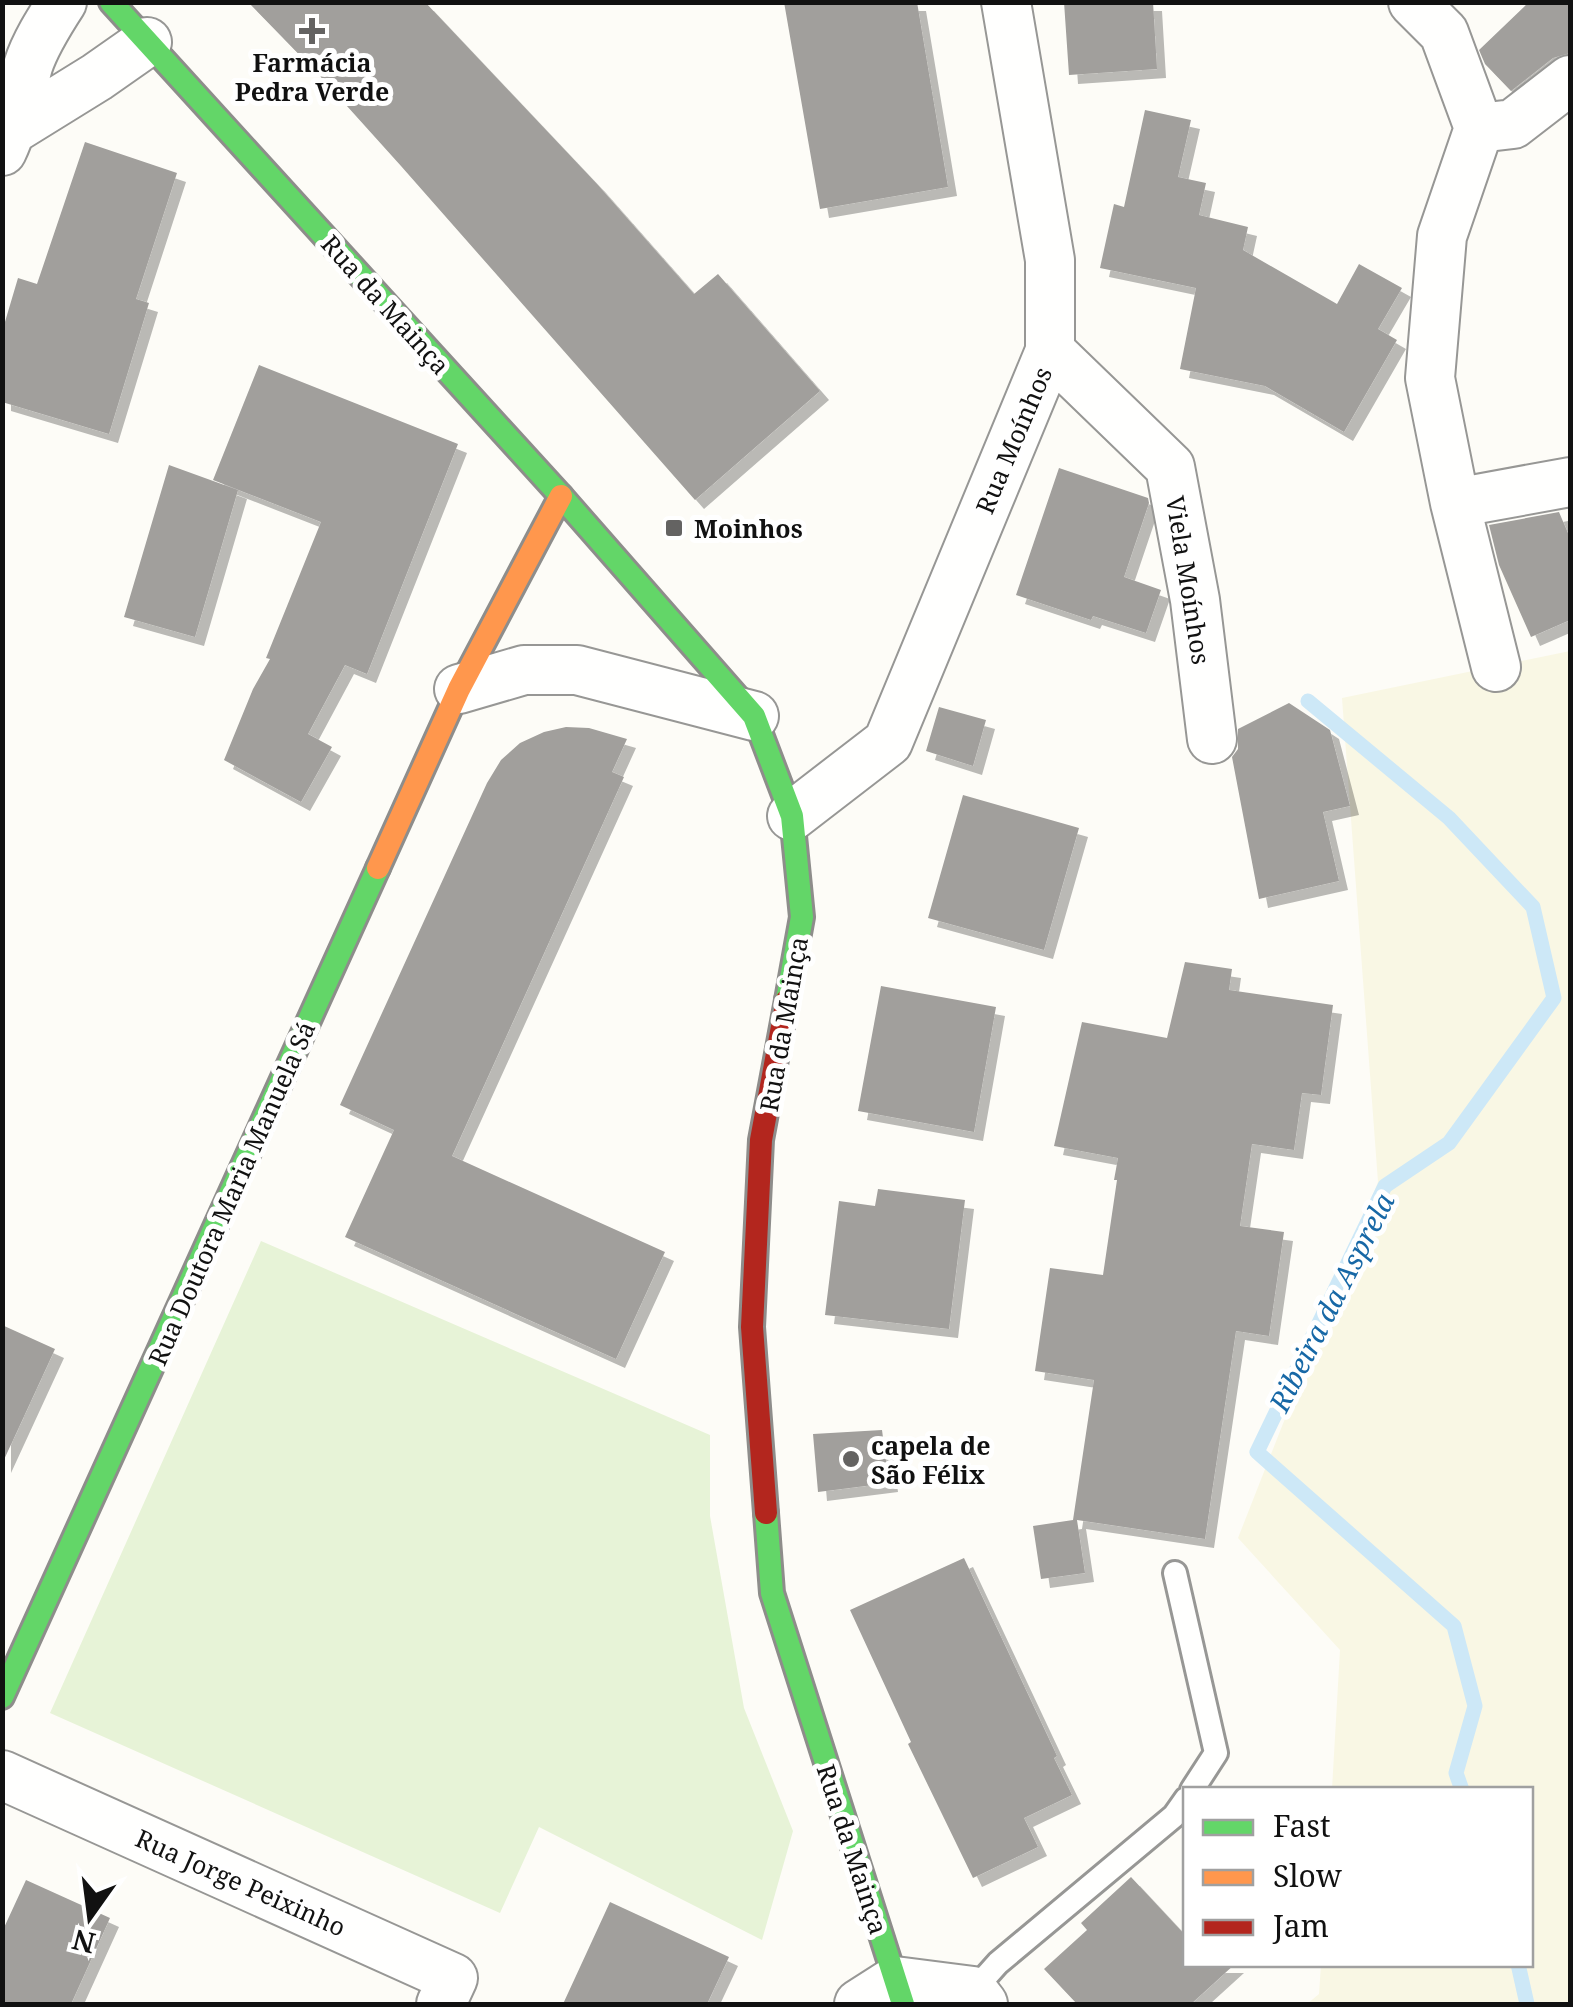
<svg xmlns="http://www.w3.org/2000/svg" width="1573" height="2007" viewBox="0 0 1573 2007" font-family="'Noto Serif',serif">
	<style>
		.farmland { fill: #f9f7e4 }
		.green { fill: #e7f3d7 }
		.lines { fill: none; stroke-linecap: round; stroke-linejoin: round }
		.stream { stroke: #cde8f7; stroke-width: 15 }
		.building { fill: #a19f9c; filter: url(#shadow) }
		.lane-casing { stroke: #979795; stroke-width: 28 }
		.street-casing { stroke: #979795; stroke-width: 52 }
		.fast-casing { stroke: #8e8d8b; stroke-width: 28 }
		.slow-casing { stroke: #8e8d8b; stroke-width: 28 }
		.jam-casing { stroke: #8e8d8b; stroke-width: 28 }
		.lane { stroke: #fffffe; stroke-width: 22 }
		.street { stroke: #fffffe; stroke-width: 48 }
		.fast { stroke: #63d668; stroke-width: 22 }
		.slow { stroke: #ff974d; stroke-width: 22 }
		.jam { stroke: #b3261e; stroke-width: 22 }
		.poi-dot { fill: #646362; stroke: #fff; stroke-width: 4 }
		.labels { text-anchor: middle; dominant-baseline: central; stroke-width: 10; stroke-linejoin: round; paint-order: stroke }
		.poi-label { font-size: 25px; font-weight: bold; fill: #111; stroke: #fff; text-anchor: start }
		.street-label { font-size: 25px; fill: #111; stroke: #fff }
		.water-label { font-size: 28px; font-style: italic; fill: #1768a6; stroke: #fff }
	</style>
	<defs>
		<filter id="shadow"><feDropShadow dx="9" dy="9" stdDeviation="0" flood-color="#0004"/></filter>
	</defs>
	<rect width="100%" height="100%" fill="#fdfcf7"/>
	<path class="farmland" d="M1570,651V2004H1307L1319,1994L1321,1965L1530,1964V1790L1332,1789L1340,1650L1238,1538L1378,1182L1342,698Z"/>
	<path class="green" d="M261,1241L710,1435V1516L744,1708L793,1831L762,1940L539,1827L500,1913L50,1713Z"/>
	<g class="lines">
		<path class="stream" d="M1308,701L1449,818L1533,907L1554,998L1449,1143L1385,1186L1257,1452L1454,1626L1475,1706L1456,1773L1462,1790
			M1518,1964L1527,2004"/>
	</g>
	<path class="building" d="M248,2H425L597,184L694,294L718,274L820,391L695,500L401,166L319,75Z
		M784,2H917L948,187L820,209Z
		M1064,2H1153L1157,69L1069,75Z
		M1529,2H1570V53L1553,58L1511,91L1485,64L1479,50Z
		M1145,110L1191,120L1178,177L1206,183L1199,215L1248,227L1243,250L1337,304L1359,264L1402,288L1378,329L1397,340L1344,432L1265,386L1180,369L1196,288L1100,268L1114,204L1124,207Z
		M85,142L177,173L136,299L149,303L109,434L2,402V332L18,278L37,284Z
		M259,365L458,444L367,674L345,665L308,734L332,747L301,802L224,760L253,689L270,659L266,658L321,522L213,480Z
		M169,465L238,490L195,637L124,617Z
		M1059,468L1148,498L1149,503L1124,577L1161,590L1146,633L1093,616L1091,620L1016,595Z
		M1559,512L1570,538V620L1531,637L1499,565L1489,525Z
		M1289,703L1330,730L1350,806L1323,812L1339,881L1259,899L1232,757L1238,749V729Z
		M939,707L986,720L973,766L926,751Z
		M566,727L589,728L627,739L612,772L624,777L452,1156L665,1252L616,1359L345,1237L394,1130L340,1105L487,783L501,760L520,743L544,732Z
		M963,795L1079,828L1044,950L928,918Z
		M1185,962L1232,969L1229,990L1333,1005L1321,1095L1302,1093L1294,1150L1252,1144L1240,1226L1284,1232L1269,1336L1236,1331L1205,1539L1077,1520L1085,1573L1041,1579L1033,1526L1073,1520L1094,1380L1035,1371L1050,1268L1103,1275L1117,1180H1114L1118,1158L1054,1146L1082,1022L1167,1038Z
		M881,986L996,1007L974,1132L858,1111Z
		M878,1189L965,1200L949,1329L825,1315L839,1201L875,1206Z
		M2,1325L55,1349L2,1464Z
		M882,1430L889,1483L818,1492L813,1434Z
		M964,1558L1057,1756L1054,1758L1072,1795L1024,1818L1038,1847L973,1878L908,1744L911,1742L850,1610Z
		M1131,1877L1186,1936V1964H1235L1191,2004H1077L1044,1969L1087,1930L1081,1923Z
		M26,1880L110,1918L71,2004H2V1932Z
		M610,1902L729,1957L707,2004H563Z"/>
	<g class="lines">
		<g class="lane-casing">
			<path id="lane" d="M1175,1573L1216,1753L1192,1790
				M973,1991L998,1963L1174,1816L1186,1799"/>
		</g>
		<g class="street-casing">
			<path id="street" d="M1413,2L1444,33L1479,128L1442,236L1430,378L1455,503L1570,482
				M1479,128L1513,124L1570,80
				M13,129L97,77L147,42
				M2,151C15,124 20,95 28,66C35,44 49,22 62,2
				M1050,351L1170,467L1195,600L1212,739
				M1455,503L1496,667
				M459,689L524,670H577L754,716
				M792,816L888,742L1050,351V260L1006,2
				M2,1775L453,1978L441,2004
				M859,2004L895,1981L973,1991L983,2004"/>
		</g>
		<g class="fast-casing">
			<path id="fast" d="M111,2L561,496L754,716L792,816L802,917L787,1000
				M766,1513L772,1593L903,2004
				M2,1697L378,868"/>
		</g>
		<g class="slow-casing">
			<path id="slow" d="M378,868L459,689L561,496"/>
		</g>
		<g class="jam-casing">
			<path id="jam" d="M766,1513L752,1327L761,1140L787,1000"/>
		</g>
		<use href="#lane" class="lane"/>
		<use href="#street" class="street"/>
		<use href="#fast" class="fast"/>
		<use href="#slow" class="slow"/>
		<use href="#jam" class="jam"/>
	</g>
	<g class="poi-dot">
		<path d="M307 16h10v10h10v10h-10v10h-10v-10h-10v-10h10z"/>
		<rect x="664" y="518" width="20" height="20" rx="5"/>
		<circle cx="851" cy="1459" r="10"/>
	</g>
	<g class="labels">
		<g class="poi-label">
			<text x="312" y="62" text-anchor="middle">Farmácia<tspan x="312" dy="29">Pedra Verde</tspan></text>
			<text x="694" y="528">Moinhos</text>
			<text x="871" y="1445">capela de<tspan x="871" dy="29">São Félix</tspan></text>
		</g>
		<g class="street-label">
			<text transform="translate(386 304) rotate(48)">Rua da Mainça</text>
			<text transform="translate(1013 440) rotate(-67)">Rua Moínhos</text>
			<text transform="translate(1189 580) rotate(81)">Viela Moínhos</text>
			<text transform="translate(783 1024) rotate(-80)">Rua da Mainça</text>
			<text transform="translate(231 1193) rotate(-66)">Rua Doutora Maria Manuela Sá</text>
			<text transform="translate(853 1849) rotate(72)">Rua da Mainça</text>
			<text transform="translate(241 1882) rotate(24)">Rua Jorge Peixinho</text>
		</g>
		<g class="water-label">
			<text transform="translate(1331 1302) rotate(-63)">Ribeira da Asprela</text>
		</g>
	</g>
	<rect width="1573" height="2007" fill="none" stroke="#111111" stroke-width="10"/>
	<rect x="1183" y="1787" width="350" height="180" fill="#ffffff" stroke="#a0a0a0" stroke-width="2.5"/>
	<rect x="1203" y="1820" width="50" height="15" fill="#63d668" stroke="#a0a0a0" stroke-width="2.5"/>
	<text x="1273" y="1837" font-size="30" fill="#111111">Fast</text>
	<rect x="1203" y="1870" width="50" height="15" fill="#ff974d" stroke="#a0a0a0" stroke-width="2.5"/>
	<text x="1273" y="1887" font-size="30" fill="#111111">Slow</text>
	<rect x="1203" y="1920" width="50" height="15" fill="#b3261e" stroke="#a0a0a0" stroke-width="2.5"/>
	<text x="1273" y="1937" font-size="30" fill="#111111">Jam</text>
	<g transform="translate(90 1917) rotate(194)" stroke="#ffffff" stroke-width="8" paint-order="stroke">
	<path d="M0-8L18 38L0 25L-18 38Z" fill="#111111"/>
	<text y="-15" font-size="28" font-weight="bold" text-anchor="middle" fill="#111111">N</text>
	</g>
</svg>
